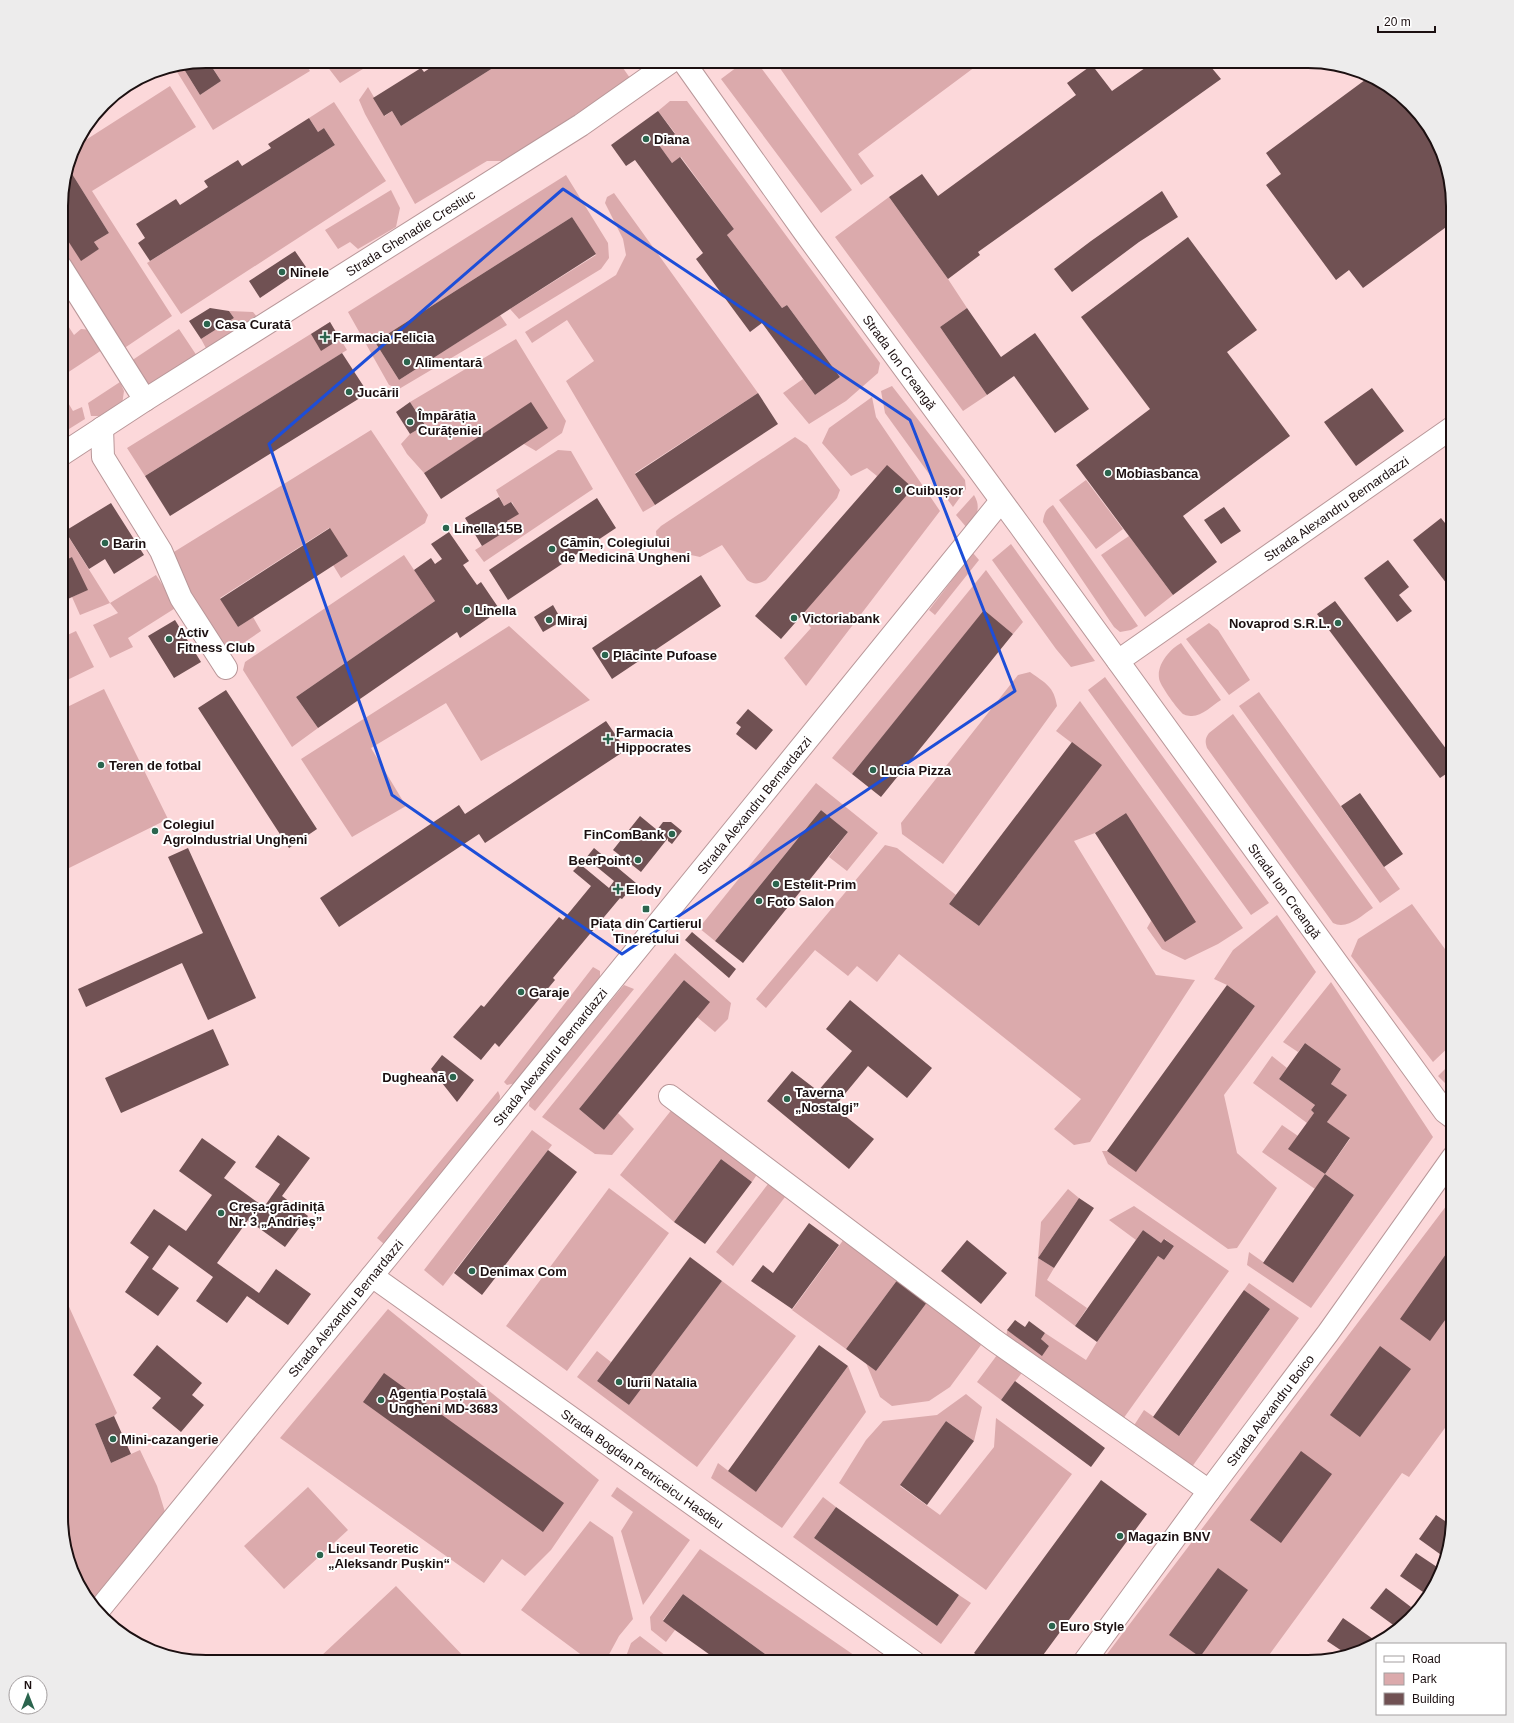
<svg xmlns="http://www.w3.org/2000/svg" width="1514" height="1723" viewBox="0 0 1514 1723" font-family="Arial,sans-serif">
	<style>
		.green { fill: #dbaaac }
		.building { fill: #705153 }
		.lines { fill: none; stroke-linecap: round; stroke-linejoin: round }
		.minor-casing { stroke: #b99799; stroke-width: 24 }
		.minor { stroke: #fff; stroke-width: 22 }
		.marked { fill: none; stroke: #1d4ed8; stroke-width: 3; stroke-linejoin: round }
		.poi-dot { fill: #2b654e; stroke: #fff; stroke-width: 1.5 }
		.labels { text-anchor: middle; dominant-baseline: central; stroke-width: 4; stroke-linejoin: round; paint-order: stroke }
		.poi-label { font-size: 13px; font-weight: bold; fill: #1c1011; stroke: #fff; text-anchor: start }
		.street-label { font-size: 13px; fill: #1c1011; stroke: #fff }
		.rim { fill: none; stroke: #1c1011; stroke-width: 2 }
	</style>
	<rect width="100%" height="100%" fill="#fcd8da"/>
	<path class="green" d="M210,61H303L310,71L213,130L174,67L182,66L200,95L221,81L209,62Z
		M323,61H376L340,83Z
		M504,61H618L630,78L506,161H487L415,204L365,114L359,100L368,87L385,116L392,111L401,126Z
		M745,61H756L852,190L821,213L721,79Z
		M775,61H983L858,154L874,176L861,185Z
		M170,86L196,127L92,191L172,316L123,349L62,248L68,240L81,260L99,249L94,242L109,233L69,169L78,139L81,143Z
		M670,101H687L880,363L878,373L846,401L809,424L783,393L803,379L815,395L840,377L787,305L782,308L727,235L734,229L681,157L672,163L659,145L675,133L658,111Z
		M334,102L386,181L181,314L147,263L335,145L324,128L318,132L309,118Z
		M566,175L608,243L609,258L601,269L519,319L510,309L596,255L572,217L375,342L399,380L500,315L507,325L399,389L389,385L348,312Z
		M391,190L400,208L396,227L358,249L350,242L338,249L325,230Z
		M614,193L758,393L635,473L655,505L643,512L566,381L594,361L567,320L532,343L525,332L616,275L626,255L623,239L605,203L607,197Z
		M889,197L948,279L967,308L940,327L987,395L963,411L835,237Z
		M229,311L253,312L258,318L207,350L201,339L234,318Z
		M61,315L74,335L81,329L92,330L105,348L61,377Z
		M330,322L347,350L145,476L127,448Z
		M179,329L197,356L154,385L146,383L131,361Z
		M516,339L566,421L562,433L536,451L524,444L531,403L424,473L407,454L401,444L410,434L425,425L410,402Z
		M120,382L124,391L122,405L106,416H91L88,403Z
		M892,386L965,480L966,489L953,507L885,413L881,391Z
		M872,397L876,417L940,511L806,686L784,658L811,628L800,616L877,476L867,468L851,476L822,443L829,428Z
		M67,401L73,411L82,407L85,419L61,434V404Z
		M371,430L428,515L425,523L341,578L333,565L348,556L329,528L220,598L238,627L253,617L261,631L227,654L193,603L169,555Z
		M795,437L807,445L840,490L837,498L766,580C759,584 754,585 747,580L722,545L700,557C684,553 656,552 656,531L661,526Z
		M558,450L571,451L593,489L484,562L475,550L511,528L507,521L518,514L512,502L504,506L496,490Z
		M1086,480L1123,529L1096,549L1059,500Z
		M974,495C982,508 976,518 967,528L956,515Z
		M1053,505L1138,626L1131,630L1120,632L1114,627L1043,522C1044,513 1046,509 1053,505Z
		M61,525L110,603L156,575L177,607L128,638L133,647L110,658L93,625L118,613L110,603L80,615L72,597L87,590L72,557L61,562Z
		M1129,536L1173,595L1145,617L1101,555Z
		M1011,544L1095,661L1071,667L1056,649L992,560Z
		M973,553L979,560L935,615L929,610Z
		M404,555L435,601L296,697L318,728L292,747L243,670L245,662Z
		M986,570L1023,622L1013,634L984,611L852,774L832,758Z
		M1209,623L1218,630L1250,680L1229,695L1186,639Z
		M509,626L590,700L481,761L446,703L371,748L406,806L352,837L301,759Z
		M76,631L94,667L61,683V638Z
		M1181,643L1221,700C1213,705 1202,716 1192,716C1188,716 1183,715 1181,712C1176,707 1159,684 1159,678C1157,664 1170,649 1181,643Z
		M1030,672C1045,683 1054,686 1057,706L943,864L902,834L901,823L1018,675Z
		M1105,677L1269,903L1251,915L1088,690Z
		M104,689L168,819L61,872V710Z
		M1259,692L1400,889L1380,903L1239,706Z
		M1080,701L1243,928L1218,944L1185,960L1162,949L1147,928L1151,921L1126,813L1095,833L1074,841L1156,975L1195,980L1090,1142L1074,1145L1054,1129L1081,1099L899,954L877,982L857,966L848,976L815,950L766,1008L756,999L885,845L897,848L956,895L949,904L979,926L1101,765L1056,731Z
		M1233,714L1373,908C1361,916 1347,930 1333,923L1207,748C1205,742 1205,738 1209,733Z
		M816,783L878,833L847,871L829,857L848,832L821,810L715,941L699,928Z
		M1412,904L1453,960V1043L1433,1062L1351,956L1358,939Z
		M1277,915L1316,972L1224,1095L1237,1153L1277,1188L1237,1248L1228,1249L1108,1164L1102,1151H1107L1136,1171L1255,1006L1227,985L1214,979L1233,950Z
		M675,953L731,1003L728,1019L715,1032L697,1017L709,1001L684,980L579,1109L604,1130L618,1113L634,1129L612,1155L595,1154L542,1117Z
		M593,967L600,971V980L516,1083L507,1085L504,1082Z
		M1331,982L1433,1137L1311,1308L1247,1265L1249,1252L1293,1283L1354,1195L1325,1174L1315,1189L1262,1152L1282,1125L1298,1136L1289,1149L1325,1174L1350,1139L1327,1122L1346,1095L1331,1084L1341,1069L1305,1043L1298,1052L1283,1042Z
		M624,985L634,989L535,1111L529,1106L530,1098Z
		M1272,1056L1287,1068L1279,1079L1315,1105L1311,1110L1314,1113L1307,1123L1253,1083Z
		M1453,1061V1091L1438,1076Z
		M498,1091L500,1096L499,1104L384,1244L377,1238Z
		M673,1108L760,1170L752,1182L721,1159L674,1222L620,1175Z
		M532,1130L552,1145L443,1286L424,1270Z
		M768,1184L785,1197L733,1266L716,1252Z
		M609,1188L669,1233L567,1371L506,1326Z
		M1068,1189L1079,1198L1038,1258L1054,1268L1047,1280L1087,1308L1075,1326L1035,1296L1041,1222Z
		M1453,1197V1417L1409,1477L1402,1473L1264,1662H1101Z
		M1134,1206L1229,1271L1123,1419L1006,1342L1007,1330L1042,1355L1049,1346L1041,1339L1045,1333L1086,1360L1097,1342L1158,1256L1164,1260L1174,1246L1165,1239L1161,1243L1143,1230L1136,1240L1109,1220Z
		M844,1239L898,1279L846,1349L792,1310Z
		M722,1281L796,1336L697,1467L577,1377L597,1351L611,1362L597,1381L629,1405Z
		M1249,1283L1299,1318L1189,1471L1131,1430L1144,1410L1180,1435L1270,1309L1244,1290Z
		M61,1289L117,1413L114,1416L95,1424L111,1463L140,1450L157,1486L165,1512L90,1604L69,1564L61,1517Z
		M928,1301L974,1334L981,1345L950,1387L929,1401L892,1406L880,1397L866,1363L876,1371Z
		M388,1309L599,1480L551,1550L525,1576L502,1559L484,1583L280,1438Z
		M1000,1351L1024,1370L1001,1400L977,1382Z
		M848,1366L866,1412L782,1528L711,1478L718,1463L756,1492Z
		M966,1394L982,1407L974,1441L946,1421L900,1486L940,1515L994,1447L996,1418L1072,1474L986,1590L839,1483L866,1440L883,1421L937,1415Z
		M308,1487L348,1530L284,1589L244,1546Z
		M617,1487L690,1540L643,1605L621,1531L633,1512L611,1496Z
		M823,1497L836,1507L814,1538L937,1626L959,1595L971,1603L941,1644L793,1537Z
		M590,1521L613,1537L633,1619L619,1636L605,1662H591L521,1610Z
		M700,1549L864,1662H776L683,1594L663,1620L675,1630L666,1642L651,1630L650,1617Z
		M396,1586L469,1662H325L320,1657Z
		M640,1636L674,1662H624L631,1643Z"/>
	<path class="building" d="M208,61L221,81L200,95L182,66Z
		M441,61H504L401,126L392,111L384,116L373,98L421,68L424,72Z
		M1155,61H1206L1221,79L978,252L980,255L948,279L889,197L922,174L938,196L1076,95L1067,83L1092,65L1112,91Z
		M1369,77L1380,80L1423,118L1445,159L1453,206V222L1363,288L1349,270L1336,280L1266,185L1281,174L1266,153Z
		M658,111L675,134L659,145L672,163L680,157L734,229L727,235L782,308L787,305L840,377L815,395L762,323L750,332L696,259L703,253L635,160L626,166L611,145Z
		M309,118L318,132L324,128L335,145L150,261L138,243L145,238L136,224L176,199L180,205L208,187L204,181L238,160L242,166L271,148L268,144Z
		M69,169L109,233L94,242L99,249L81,261L61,230V196Z
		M1162,191L1178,217L1139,242L1072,292L1054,269L1091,241Z
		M572,217L596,254L399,380L375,342Z
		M1188,237L1257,330L1227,352L1290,436L1183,516L1217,562L1173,595L1076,465L1150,409L1081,317Z
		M295,251L306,267L260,298L249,281Z
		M210,308L229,311L234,318L201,339L189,321Z
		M967,308L1001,357L1035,333L1089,409L1055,433L1014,376L987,395L940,327Z
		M330,322L340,339L321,351L311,334Z
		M342,353L368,393L170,516L145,476Z
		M1372,388L1404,431L1356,466L1324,422Z
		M758,393L778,424L655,505L635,474Z
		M410,402L425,425L410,434L396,412Z
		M531,402L548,428L441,499L424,473Z
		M887,465L913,488L781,639L755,616Z
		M499,497L504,506L511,502L519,514L507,521L511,528L482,546L465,518Z
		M597,498L616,528L508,600L489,570Z
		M111,503L144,555L114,574L105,559L89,569L65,531Z
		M1224,507L1241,531L1221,544L1204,520Z
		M1441,518L1453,533V580L1447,584L1413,540Z
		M330,528L348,556L238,627L220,599Z
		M449,532L469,561L463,565L477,585L481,582L500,610L460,638L457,632L318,728L296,697L435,601L414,570L431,558L435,564L442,559L431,544Z
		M72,557L88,590L61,602V562Z
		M1388,560L1409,587L1399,595L1412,611L1397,622L1364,578Z
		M701,575L721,606L612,679L592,648Z
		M1335,601L1453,758V783L1446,774L1440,778L1317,614Z
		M553,605L562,621L543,632L534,617Z
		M984,610L1013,634L881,797L852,774Z
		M175,620L201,662L174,678L148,636Z
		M226,690L317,829L289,848L198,708Z
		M748,709L773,730L756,750L736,734L741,727L736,723Z
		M606,721L626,750L485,843L479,834L339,927L320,898L459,805L465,814Z
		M1072,742L1102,765L979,926L949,904Z
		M1360,793L1403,854L1384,867L1341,806Z
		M821,810L848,832L743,963L715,941Z
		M1126,813L1196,922L1165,942L1095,833Z
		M640,816L657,830L663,822H671L682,831L672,844L668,841V838L641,872L613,850Z
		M188,848L256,998L208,1020L182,963L86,1007L78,989L203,933L168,857Z
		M594,848L636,883L622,899L620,898L553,978L555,980L499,1047L495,1043L481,1060L453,1037L481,1005L484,1007L559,917L563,920L591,886L573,871L580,864L609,888L614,881L586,858Z
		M692,932L736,969L729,978L685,940Z
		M684,980L710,1002L604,1130L579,1109Z
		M1227,985L1255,1006L1136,1172L1107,1151Z
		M850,1000L932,1068L907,1098L868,1066L834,1107L874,1139L849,1169L767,1101L792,1071L818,1091L852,1051L826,1029Z
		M213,1029L229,1065L121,1113L105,1078Z
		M1305,1043L1341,1069L1331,1084L1347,1095L1327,1122L1350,1138L1325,1174L1288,1149L1314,1113L1311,1110L1315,1105L1279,1079Z
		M442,1055L474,1080L457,1102L431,1069Z
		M278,1135L310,1158L282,1196L308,1216L285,1247L248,1220L217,1263L259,1293L276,1269L311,1294L288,1325L247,1296L227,1323L196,1301L213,1277L169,1245L152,1269L179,1288L158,1316L125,1292L149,1257L130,1243L154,1209L186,1231L212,1195L179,1171L202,1138L236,1162L224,1178L264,1207L280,1184L255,1167Z
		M548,1150L577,1172L482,1295L454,1273Z
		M721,1159L752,1182L705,1244L674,1222Z
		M1325,1174L1354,1195L1293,1283L1263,1263Z
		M1079,1198L1094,1208L1054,1268L1038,1258Z
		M809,1223L839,1245L792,1309L751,1281L763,1265L773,1273Z
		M1143,1230L1161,1243L1164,1239L1174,1246L1164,1260L1158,1256L1097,1342L1075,1326Z
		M967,1240L1007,1273L981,1304L941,1271Z
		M1446,1254L1453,1259V1309L1430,1341L1400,1319Z
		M690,1257L722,1281L629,1405L597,1381Z
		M898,1279L928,1301L876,1371L846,1349Z
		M1244,1290L1270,1309L1179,1436L1153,1417Z
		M1015,1320L1025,1327L1029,1321L1045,1333L1041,1339L1049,1346L1042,1356L1007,1330Z
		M157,1345L202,1383L192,1395L204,1405L181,1432L152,1408L161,1398L133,1375Z
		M819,1345L848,1366L756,1492L728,1471Z
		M1380,1346L1411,1369L1360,1437L1330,1415Z
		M384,1373L564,1503L543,1532L363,1402Z
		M1015,1381L1105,1448L1091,1467L1001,1400Z
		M114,1416L131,1454L111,1463L95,1424Z
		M946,1421L974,1441L927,1505L900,1485Z
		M1301,1451L1332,1474L1281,1543L1250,1520Z
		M1101,1480L1147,1514L1038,1662H986L974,1653Z
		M836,1507L959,1595L937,1626L814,1538Z
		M1436,1515L1451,1525L1444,1557L1419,1539Z
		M1416,1553L1440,1569L1423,1592L1400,1576Z
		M1218,1568L1248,1590L1200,1657L1169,1635Z
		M1386,1588L1411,1607L1396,1627L1370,1608Z
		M683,1594L776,1662H720L675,1630L663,1621Z
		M1343,1618L1376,1641L1374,1644L1355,1654L1348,1655L1327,1641Z"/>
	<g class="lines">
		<g class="minor-casing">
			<g id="minor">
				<path id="s1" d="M683,61L805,233L1020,526L1445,1112L1453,1118"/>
				<path d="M61,267L145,400"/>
				<path d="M102,428L103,457L161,551L181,598L226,668"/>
				<path id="s2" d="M61,455L145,400L581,125L672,61"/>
				<path id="s3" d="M1118,661L1453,427"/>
				<path d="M670,1096L994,1340L1209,1491"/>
				<path id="s4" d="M372,1276L914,1662"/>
				<path id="s5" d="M98,1611L389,1255L1001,501"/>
				<path id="s6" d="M1084,1662L1209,1491L1328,1333L1453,1157"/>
			</g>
		</g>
		<use href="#minor" class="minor"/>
	</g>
	<path class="marked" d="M563,189L910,420L1015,691L622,954L392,795L269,444Z"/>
	<g class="poi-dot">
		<circle cx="646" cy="139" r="4"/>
		<circle cx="282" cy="272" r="4"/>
		<circle cx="207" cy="324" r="4"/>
		<path d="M323 331h4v4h4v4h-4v4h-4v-4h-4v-4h4z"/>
		<circle cx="407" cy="362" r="4"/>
		<circle cx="349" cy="392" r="4"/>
		<circle cx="410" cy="422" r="4"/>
		<circle cx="1108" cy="473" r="4"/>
		<circle cx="898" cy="490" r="4"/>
		<circle cx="446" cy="528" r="4"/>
		<circle cx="105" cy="543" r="4"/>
		<circle cx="552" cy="549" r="4"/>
		<circle cx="467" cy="610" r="4"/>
		<circle cx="794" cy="618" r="4"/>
		<circle cx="549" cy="620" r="4"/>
		<circle cx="1338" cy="623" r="4"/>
		<circle cx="169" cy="639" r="4"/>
		<circle cx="605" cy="655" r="4"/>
		<path d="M606 733h4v4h4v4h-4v4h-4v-4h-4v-4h4z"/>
		<circle cx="101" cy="765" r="4"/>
		<circle cx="873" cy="770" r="4"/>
		<circle cx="155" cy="831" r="4"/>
		<circle cx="672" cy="834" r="4"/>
		<circle cx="638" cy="860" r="4"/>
		<circle cx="776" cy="884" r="4"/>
		<path d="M616 883h4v4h4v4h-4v4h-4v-4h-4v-4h4z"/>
		<circle cx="759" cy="901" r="4"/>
		<rect x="642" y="905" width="8" height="8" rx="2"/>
		<circle cx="521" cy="992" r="4"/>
		<circle cx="453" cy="1077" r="4"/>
		<circle cx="787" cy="1099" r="4"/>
		<circle cx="221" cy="1213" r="4"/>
		<circle cx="472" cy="1271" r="4"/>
		<circle cx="619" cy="1382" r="4"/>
		<circle cx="381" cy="1400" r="4"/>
		<circle cx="113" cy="1439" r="4"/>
		<circle cx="1120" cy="1536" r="4"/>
		<circle cx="320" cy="1555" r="4"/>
		<circle cx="1052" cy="1626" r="4"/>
	</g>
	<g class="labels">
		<g class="poi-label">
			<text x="654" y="139">Diana</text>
			<text x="290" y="272">Ninele</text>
			<text x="215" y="324">Casa Curată</text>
			<text x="333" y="337">Farmacia Felicia</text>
			<text x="415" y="362">Alimentară</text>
			<text x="357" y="392">Jucării</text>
			<text x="418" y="415">Împărăția<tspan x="418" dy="15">Curățeniei</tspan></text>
			<text x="1116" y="473">Mobiasbanca</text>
			<text x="906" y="490">Cuibușor</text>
			<text x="454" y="528">Linella 15B</text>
			<text x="560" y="542">Cămin, Colegiului<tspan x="560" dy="15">de Medicină Ungheni</tspan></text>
			<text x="113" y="543">Barin</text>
			<text x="475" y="610">Linella</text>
			<text x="802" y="618">Victoriabank</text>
			<text x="557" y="620">Miraj</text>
			<text x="1330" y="623" text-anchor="end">Novaprod S.R.L.</text>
			<text x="177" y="632">Activ<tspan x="177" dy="15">Fitness Club</tspan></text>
			<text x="613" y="655">Plăcinte Pufoase</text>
			<text x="616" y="732">Farmacia<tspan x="616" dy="15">Hippocrates</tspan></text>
			<text x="109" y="765">Teren de fotbal</text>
			<text x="881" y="770">Lucia Pizza</text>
			<text x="163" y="824">Colegiul<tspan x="163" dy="15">AgroIndustrial Ungheni</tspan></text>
			<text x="664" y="834" text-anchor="end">FinComBank</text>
			<text x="630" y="860" text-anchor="end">BeerPoint</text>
			<text x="784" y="884">Estelit-Prim</text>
			<text x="626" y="889">Elody</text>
			<text x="767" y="901">Foto Salon</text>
			<text x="646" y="923" text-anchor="middle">Piața din Cartierul<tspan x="646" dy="15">Tineretului</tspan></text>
			<text x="529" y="992">Garaje</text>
			<text x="445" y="1077" text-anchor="end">Dugheană</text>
			<text x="795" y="1092">Taverna<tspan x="795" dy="15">„Nostalgi”</tspan></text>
			<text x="229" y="1206">Creșa-grădiniță<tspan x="229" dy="15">Nr. 3 „Andrieș”</tspan></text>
			<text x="480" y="1271">Denimax Com</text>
			<text x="627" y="1382">Iurii Natalia</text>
			<text x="389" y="1393">Agenția Poștală<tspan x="389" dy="15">Ungheni MD-3683</tspan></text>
			<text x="121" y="1439">Mini-cazangerie</text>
			<text x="1128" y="1536">Magazin BNV</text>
			<text x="328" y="1548">Liceul Teoretic<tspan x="328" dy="15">„Aleksandr Pușkin“</tspan></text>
			<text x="1060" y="1626">Euro Style</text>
		</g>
		<g class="street-label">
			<text stroke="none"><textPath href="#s2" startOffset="414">Strada Ghenadie Crestiuc</textPath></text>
			<text stroke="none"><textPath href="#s1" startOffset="371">Strada Ion Creangă</textPath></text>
			<text stroke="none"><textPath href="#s3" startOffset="266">Strada Alexandru Bernardazzi</textPath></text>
			<text stroke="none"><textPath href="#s5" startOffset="1039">Strada Alexandru Bernardazzi</textPath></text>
			<text stroke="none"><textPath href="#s1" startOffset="1025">Strada Ion Creangă</textPath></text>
			<text stroke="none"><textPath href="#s5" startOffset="715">Strada Alexandru Bernardazzi</textPath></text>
			<text stroke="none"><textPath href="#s5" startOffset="391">Strada Alexandru Bernardazzi</textPath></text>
			<text stroke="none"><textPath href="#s6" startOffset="313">Strada Alexandru Boico</textPath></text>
			<text stroke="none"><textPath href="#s4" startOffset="332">Strada Bogdan Petriceicu Hasdeu</textPath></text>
		</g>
	</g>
	<path d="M0 0H1514V1723H0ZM206 68H1308A138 138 0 0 1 1446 206V1517A138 138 0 0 1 1308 1655H206A138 138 0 0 1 68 1517V206A138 138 0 0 1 206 68Z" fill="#edecec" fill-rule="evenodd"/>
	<path class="rim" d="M206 68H1308A138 138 0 0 1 1446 206V1517A138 138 0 0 1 1308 1655H206A138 138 0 0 1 68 1517V206A138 138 0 0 1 206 68Z"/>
	<rect x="1376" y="1643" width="130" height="72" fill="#ffffff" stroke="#a49fa0"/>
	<rect x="1384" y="1656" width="20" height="6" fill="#ffffff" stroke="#a49fa0"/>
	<text x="1412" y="1663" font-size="12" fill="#1c1011">Road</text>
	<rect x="1384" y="1673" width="20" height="12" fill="#dbaaac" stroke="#a49fa0"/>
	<text x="1412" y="1683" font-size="12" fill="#1c1011">Park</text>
	<rect x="1384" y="1693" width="20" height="12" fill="#705153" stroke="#a49fa0"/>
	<text x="1412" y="1703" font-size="12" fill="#1c1011">Building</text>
	<g transform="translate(28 1695)"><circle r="19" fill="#ffffff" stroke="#a49fa0"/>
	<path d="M0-3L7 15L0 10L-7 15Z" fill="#2b654e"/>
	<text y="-6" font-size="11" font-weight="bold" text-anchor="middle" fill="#1c1011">N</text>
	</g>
	<path d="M1378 26v6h57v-6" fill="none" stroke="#1c1011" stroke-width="2"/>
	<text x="1384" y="26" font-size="12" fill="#1c1011" stroke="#ffffff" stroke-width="3" paint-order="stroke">20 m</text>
</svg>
